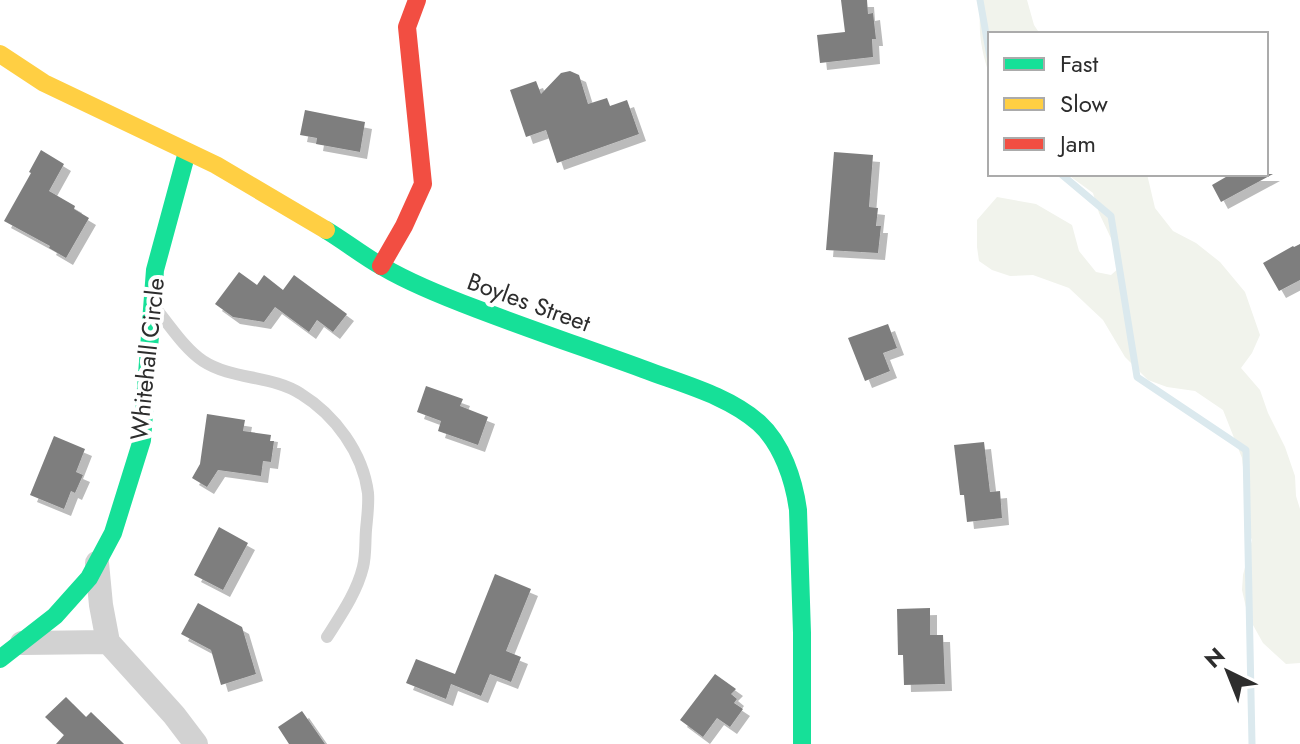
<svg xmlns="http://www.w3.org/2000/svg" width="1300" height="744" viewBox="0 0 1300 744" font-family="Jost,sans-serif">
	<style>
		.green { fill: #f1f3ec }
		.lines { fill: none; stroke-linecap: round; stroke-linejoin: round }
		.stream { stroke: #dbe9ee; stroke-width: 7 }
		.building { fill: #7e7e7e; filter: url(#shadow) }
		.lane { stroke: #d2d2d2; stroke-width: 12 }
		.street { stroke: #d2d2d2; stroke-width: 24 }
		.fast { stroke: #16e098; stroke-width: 18 }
		.slow { stroke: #ffcf43; stroke-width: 18 }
		.jam { stroke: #f24e42; stroke-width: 18 }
		.labels { text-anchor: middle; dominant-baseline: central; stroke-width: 8; stroke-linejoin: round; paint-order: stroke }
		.street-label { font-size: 24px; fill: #2d2d2d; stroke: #fff }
	</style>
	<defs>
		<filter id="shadow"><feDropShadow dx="7" dy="7" stdDeviation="0" flood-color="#0004"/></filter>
	</defs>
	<rect width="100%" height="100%" fill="#fff"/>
	<path class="green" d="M981,0H1027L1034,25L1040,34H990V77C980,46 978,32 981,0Z
		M1067,174H1147L1155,208L1173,231L1196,243L1220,262L1245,292L1260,335L1252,353L1241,368L1260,390L1268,413L1285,447L1295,476L1296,496L1300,509V663L1286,664L1263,643L1248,616L1242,590L1243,575L1252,540L1244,522L1247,503L1242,458L1223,410L1195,391L1167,387L1148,380L1125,357L1103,320L1069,288L1033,275L1010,276L992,270L979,261L977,247V220L997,197L1036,204L1072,225L1079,251L1096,272L1111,275L1120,267L1118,253L1099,213L1093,193Z"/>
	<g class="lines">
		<path class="stream" d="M980,0L990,57
			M1061,174L1111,216L1137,377L1246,450L1252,744"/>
	</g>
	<path class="building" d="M841,0H867L868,14L873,13L876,39H872L873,57L820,63L817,35L845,32Z
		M570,71L579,75L588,104L607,98L610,106L627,100L639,134L557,163L546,130L526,137L510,90L536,81L541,94L561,73Z
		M305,110L365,122L360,152L316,144L317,138L300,135Z
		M41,150L64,164L49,191L75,206L74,209L89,218L66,258L49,248L50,246L4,221L31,173L29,172Z
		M834,152L873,155L869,207L878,208L876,226H881L878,253L826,250Z
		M1231,174H1273L1221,202L1212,185Z
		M1300,244V280L1279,291L1263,263L1293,246L1294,247Z
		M239,272L257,285L264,275L283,290L294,275L347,314L333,332L317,320L309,332L275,307L264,322L233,317L215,304Z
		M888,324L897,348L883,353L890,371L865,381L848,338Z
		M426,386L463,399L460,406L488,417L478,445L438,431L441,421L417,412Z
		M207,414L245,420L243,431L271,435L270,441H274L271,462L263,461L261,476L218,470L207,487L192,478L200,464Z
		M54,436L85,449L76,472L83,475L75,493L71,491L64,509L30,495Z
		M984,442L990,492L1000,491L1002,518L967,522L964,495H960L954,445Z
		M219,527L248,543L223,590L194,575Z
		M495,574L531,589L506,651L521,657L511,682L490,674L481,696L451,684L446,699L406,683L416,659L455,674Z
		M198,603L242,627L256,674L221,685L211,650L181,634Z
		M930,608V635H943L945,684L904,685L903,655H898L897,609Z
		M715,674L736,689L731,694L737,699L734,703L743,709L730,727L717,718L703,737L680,720Z
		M66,697L86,717L91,712L124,744H56L64,735L45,717Z
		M302,711L325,744H289L278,727Z"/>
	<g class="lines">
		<path class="lane" d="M157,310C171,327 185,349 203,361C232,380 272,375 301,394C335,415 363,453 368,493C369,505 367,518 366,530C365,542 366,555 363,567C357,592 341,615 327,637"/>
		<path class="street" d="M97,563L101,605L108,642L174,715L196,744
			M22,643L108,642"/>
		<path class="fast" d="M326,230C346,242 363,256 383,267C412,284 445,297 477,309C532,330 588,349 643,369C682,384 727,395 759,423C782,444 794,480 798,510L802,633V744
			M0,659L55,616L89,578L113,533L142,440L155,270L187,152"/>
		<path class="slow" d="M0,54L44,83L216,165L326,230"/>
		<path class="jam" d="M381,266L404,226L423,184L407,27L417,0"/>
	</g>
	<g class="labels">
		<g class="street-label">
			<text transform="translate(529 302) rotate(20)">Boyles Street</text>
			<text transform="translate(147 359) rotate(-84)">Whitehall Circle</text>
		</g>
	</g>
	<rect x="988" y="32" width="280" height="144" fill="#ffffff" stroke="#ababab" stroke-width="2"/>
	<rect x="1004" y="58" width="40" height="12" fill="#16e098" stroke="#ababab" stroke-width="2"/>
	<text x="1060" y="72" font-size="24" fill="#2d2d2d">Fast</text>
	<rect x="1004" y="98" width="40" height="12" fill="#ffcf43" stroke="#ababab" stroke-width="2"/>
	<text x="1060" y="112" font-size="24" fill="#2d2d2d">Slow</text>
	<rect x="1004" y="138" width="40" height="12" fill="#f24e42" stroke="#ababab" stroke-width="2"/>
	<text x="1060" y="152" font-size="24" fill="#2d2d2d">Jam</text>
	<g transform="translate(1228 672) rotate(317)" stroke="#ffffff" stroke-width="6" paint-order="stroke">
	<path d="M0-6L14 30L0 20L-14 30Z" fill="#2d2d2d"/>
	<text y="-12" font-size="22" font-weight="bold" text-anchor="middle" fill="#2d2d2d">N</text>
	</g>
</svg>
